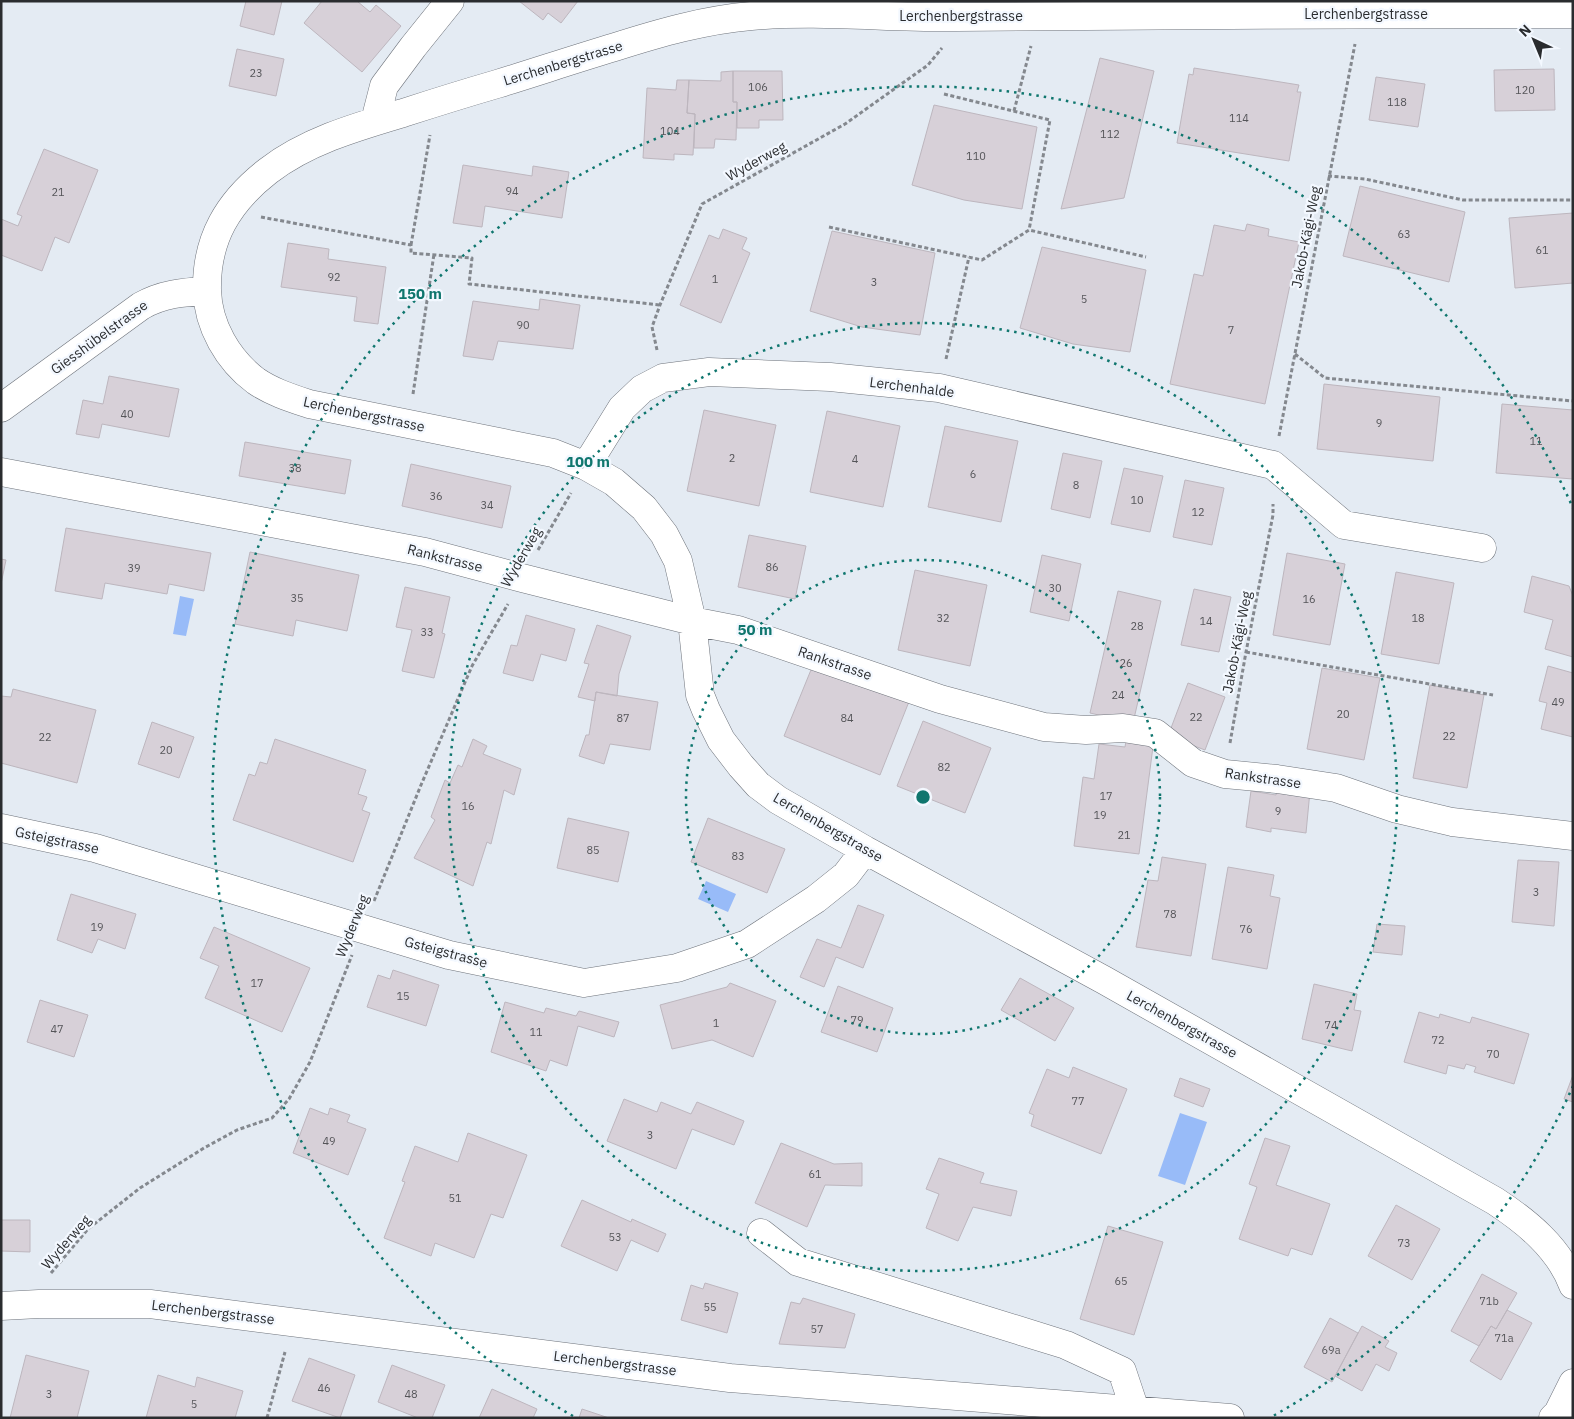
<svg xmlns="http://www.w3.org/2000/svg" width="1574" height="1419" viewBox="0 0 1574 1419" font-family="'IBM Plex Sans',sans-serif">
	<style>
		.water { fill: #98bbf8 }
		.building { fill: #d7d0d8; stroke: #bdb6be }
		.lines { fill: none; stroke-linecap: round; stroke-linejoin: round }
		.minor-casing { stroke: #6e737b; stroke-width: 29 }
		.path { stroke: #84888e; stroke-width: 3; stroke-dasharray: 4 2.5; stroke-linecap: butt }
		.minor { stroke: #fff; stroke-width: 28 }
		.ring { fill: none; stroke: #0f766e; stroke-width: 2.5; stroke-dasharray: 2.5 5 }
		.labels { text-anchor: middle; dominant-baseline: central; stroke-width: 4.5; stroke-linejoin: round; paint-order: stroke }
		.number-label { font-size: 11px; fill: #555559 }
		.street-label { font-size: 14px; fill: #2a2c2f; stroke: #f3f8ff }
		.centre { fill: #0f766e; stroke: #f3f8ff; stroke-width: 2.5 }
		.ring-label { font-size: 15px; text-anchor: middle; font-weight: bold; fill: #0f766e; stroke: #f3f8ff; stroke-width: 4.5; stroke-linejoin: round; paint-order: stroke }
	</style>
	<rect width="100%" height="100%" fill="#e4ebf3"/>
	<path class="water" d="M180,596L194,599L186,636L173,634Z
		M706,881L736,894L728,912L698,899Z
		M1180,1113L1207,1122L1185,1185L1158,1176Z"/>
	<path class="building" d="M246,1H282L274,35L240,26Z
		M322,1H357L370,12L376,5L401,26L362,72L304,23Z
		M519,1H578L561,23L548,13L543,20Z
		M237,49L284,59L276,96L229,86Z
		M1100,58L1154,71L1124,198L1061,209Z
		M1194,68L1299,85L1297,92H1301L1289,161L1177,143L1189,74L1193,75Z
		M1554,69L1555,110L1495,111L1494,70Z
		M733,71V102H737L736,140L715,139L714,148H694L695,114L687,113L689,80L721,81V72Z
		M733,71H782L783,120H759V128H737V102H733Z
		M1376,77L1425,84L1418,127L1369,120Z
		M677,80H689L687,113L695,114L693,155L674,154V160L643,158L647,88L676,90Z
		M934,105L1037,127L1022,209L964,200L912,185Z
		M44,149L98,170L69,243L55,237L42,271L1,255V219L18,226L22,216L17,214Z
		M463,165L532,176L533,166L569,172L562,218L485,206L482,227L453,223Z
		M1360,186L1465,212L1449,282L1343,256Z
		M1573,213V283L1515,288L1509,218Z
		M1247,224L1269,229L1268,236L1299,242L1265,404L1170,384L1194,274L1203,276L1214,225L1245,231Z
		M723,229L747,238L742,249L750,253L721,323L680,305L709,235L719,239Z
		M832,231L935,253L920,335L862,327L810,311Z
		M288,243L329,249L328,259L386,267L378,324L354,321L357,297L281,287Z
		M1042,247L1146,270L1130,352L1073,344L1020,328Z
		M540,299L580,305L573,349L498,341L493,360L463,356L473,301L539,310Z
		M109,376L179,389L169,437L102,424L99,438L76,434L83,400L103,404Z
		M1324,384L1440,397L1433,461L1317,449Z
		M1502,404L1573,410V479L1496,473Z
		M704,410L776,425L759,506L687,491Z
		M827,411L900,426L883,507L810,492Z
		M945,426L1018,441L1001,522L928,507Z
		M245,442L351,460L345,494L239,476Z
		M1063,453L1102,461L1090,518L1051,509Z
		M411,464L511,486L502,528L402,506Z
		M1124,468L1163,476L1150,532L1111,524Z
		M1185,480L1224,488L1212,545L1173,537Z
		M66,528L211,553L204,591L169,584L167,594L105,583L102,599L55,591Z
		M749,535L806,546L795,599L738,587Z
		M250,552L359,575L347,631L296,620L293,636L235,624Z
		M1287,553L1345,564L1330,645L1273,635Z
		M1042,555L1081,564L1069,621L1030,612Z
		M1,559L6,560L1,584Z
		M915,570L987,585L970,666L898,650Z
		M1396,572L1454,583L1439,664L1381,654Z
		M1532,576L1569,586L1573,596V657L1545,649L1553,620L1524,612Z
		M405,587L450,597L442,633L445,634L434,678L402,671L412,630L396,627Z
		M1194,589L1231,597L1219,652L1181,645Z
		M1118,591L1161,601L1133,723L1090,713Z
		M526,615L575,629L566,661L541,654L533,681L503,673L511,645L517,646Z
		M597,625L631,636L619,674L617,696L596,692L595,701L578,697L589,664L584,663Z
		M815,660L910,699L880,775L784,736Z
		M1548,666L1573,673V737L1541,729L1547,703L1539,701Z
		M1322,668L1380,678L1364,760L1307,749Z
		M1188,683L1225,697L1205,750L1168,736Z
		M1430,685L1484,695L1467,788L1413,778Z
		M13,689L96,710L77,783L1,763V696L11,697Z
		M596,692L658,702L650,750L610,744L604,764L579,756L586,735H589Z
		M923,721L991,748L965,813L897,786Z
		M152,722L194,737L179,778L138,764Z
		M1127,735L1154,739L1139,854L1074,846L1083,777L1094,779L1099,744L1125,747Z
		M275,739L366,770L358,794L367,797L362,810L370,813L353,862L233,820L249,774L255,776L260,762L267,764Z
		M473,739L487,746L483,754L521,769L514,795L504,790L491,844L487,842L473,886L414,858L435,820L431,817L445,780L450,783L458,765L462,767Z
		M1277,786L1310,791L1306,833L1271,828V832L1246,827L1251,791L1276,795Z
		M568,818L629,832L618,882L557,868Z
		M708,818L785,849L767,893L691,862Z
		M1162,857L1206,864L1191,956L1136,947L1148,880L1158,881Z
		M1518,860L1559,862L1554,926L1512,922Z
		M1228,867L1274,875L1270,896L1280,898L1267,969L1212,959Z
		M71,894L136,914L125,949L98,939L92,953L57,940Z
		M858,905L884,915L863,968L836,957L824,987L800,977L817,939L841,948Z
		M1377,924L1405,926L1402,955L1373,952Z
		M214,927L310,968L282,1032L205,998L219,966L200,958Z
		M393,970L439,985L426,1026L367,1007L378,975L390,979Z
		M1020,978L1074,1008L1055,1041L1001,1010Z
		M730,983L776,1001L753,1057L712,1040L672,1049L660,1005L727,987Z
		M1314,984L1357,994L1354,1010L1361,1011L1352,1051L1302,1039Z
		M838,986L893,1008L877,1052L821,1032Z
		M40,1000L88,1015L74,1057L27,1042Z
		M505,1002L544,1013L546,1008L576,1016L579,1011L619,1022L614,1037L578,1026L567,1066L550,1060L546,1071L491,1052Z
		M1419,1012L1439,1018L1440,1014L1470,1023L1472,1017L1529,1034L1514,1084L1474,1072L1476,1067L1466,1064L1464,1069L1448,1065L1446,1074L1404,1062Z
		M1073,1067L1127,1089L1101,1154L1031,1126L1034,1115L1029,1113L1047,1069L1069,1078Z
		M1573,1075V1102L1564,1099Z
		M1180,1078L1210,1089L1203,1107L1174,1096Z
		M624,1099L657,1112L661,1102L691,1114L697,1102L744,1121L734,1145L692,1129L676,1169L607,1141Z
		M310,1108L328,1115L330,1108L350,1115L347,1122L366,1129L348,1175L293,1153Z
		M468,1133L527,1155L503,1218L491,1214L474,1258L435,1243L431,1256L384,1238L405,1182L402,1181L415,1146L458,1162Z
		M1265,1138L1290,1146L1276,1185L1330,1204L1312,1255L1291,1248L1288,1256L1239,1239L1257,1187L1249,1184Z
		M781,1143L834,1164L862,1163V1186L825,1185L807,1227L755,1203Z
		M939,1158L984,1173L980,1183L1017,1191L1011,1216L973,1207L958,1241L926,1228L939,1194L926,1189Z
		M582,1200L631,1222L632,1219L666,1234L658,1252L631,1240L617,1271L561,1246Z
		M1396,1205L1440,1229L1412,1280L1368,1256Z
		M1,1220H30V1252L1,1251Z
		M1108,1226L1163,1242L1134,1335L1080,1319Z
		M1482,1274L1517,1293L1496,1329L1491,1326L1479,1346L1451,1331Z
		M705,1283L738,1293L727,1333L681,1320L691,1285L703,1289Z
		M803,1298L855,1314L845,1348L779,1344L791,1302L800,1304Z
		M1507,1310L1532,1323L1501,1380L1470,1361L1491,1326L1496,1329Z
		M1330,1318L1358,1333L1332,1382L1304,1367Z
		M1362,1326L1389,1341L1385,1347L1397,1353L1389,1371L1376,1364L1362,1391L1335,1376Z
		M26,1355L89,1371L77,1418H10Z
		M309,1358L355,1375L340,1418L292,1401Z
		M392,1365L445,1385L432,1418H418L378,1402Z
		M158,1375L195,1387L197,1377L243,1391L235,1418H146Z
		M492,1389L537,1409L533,1418H479Z
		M582,1409L609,1418H579Z"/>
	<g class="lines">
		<g class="minor-casing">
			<path id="minor" d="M1573,14C1367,14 1162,15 956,17C888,18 819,10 751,16C704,20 659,33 615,47C575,59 536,72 497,84C466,93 434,103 403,113C356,127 307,141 268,171C228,202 206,239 207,290C208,326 228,360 256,381C272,392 291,398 309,404L553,453L586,466L614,482L644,508L664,534L678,561L692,621L700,695L706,710L721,740L741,766L758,785L778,800L865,850L1104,980L1495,1201C1527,1222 1559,1248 1573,1285
				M375,121L384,86L413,47L450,1
				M1,408L141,306C162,294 183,292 207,291
				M586,466L622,408L642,389L663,378L709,372L830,377L939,388L1273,465L1344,525L1482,548
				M1,472L425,552L522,578L692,621L738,630L940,699L1044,727L1086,730L1123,728L1155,733L1193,763L1225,774L1277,779L1336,788L1397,809L1452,822L1573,836
				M1,828L95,848L449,955L584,983L677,968L747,944L816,899L846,875L865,850
				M761,1233L798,1262L1066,1345L1122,1371L1135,1410
				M1,1306L39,1304H150L730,1378L1230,1418
				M1553,1418L1558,1413L1573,1383"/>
		</g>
		<path class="path" d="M944,94L1050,120L1029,230
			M1014,111L1031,46
			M1328,176L1365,179L1463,200H1573
			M261,217L411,245V253L472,258L469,284L660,305
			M829,227L982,260L1029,230L1146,257
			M411,245L430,135
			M657,350L652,327L660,305L702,204L845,124L928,65L942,48
			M1295,354L1325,378L1573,401
			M946,359L969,257
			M413,394L434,254
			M1279,436L1355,44
			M538,550L571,493
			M1246,652L1493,695
			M1230,743L1246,652L1273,515V504
			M374,901L421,785L472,666L508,604
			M51,1273L88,1229L140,1188L204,1148L237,1130L272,1118L289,1099L310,1062L352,955
			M267,1418L285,1352"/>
		<use href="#minor" class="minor"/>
	</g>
	<g class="ring">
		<circle cx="923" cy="797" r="237"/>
		<circle cx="923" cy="797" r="474"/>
		<path d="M1573 1086A711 711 0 0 1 1273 1416M573 1416A711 711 0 1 1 1573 508"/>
	</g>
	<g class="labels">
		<g class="number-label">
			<text x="256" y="73">23</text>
			<text x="758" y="87">106</text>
			<text x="1525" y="90">120</text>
			<text x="1397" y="102">118</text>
			<text x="1239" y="118">114</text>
			<text x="670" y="131">104</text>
			<text x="1110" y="134">112</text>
			<text x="976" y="156">110</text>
			<text x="512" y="191">94</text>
			<text x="58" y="192">21</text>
			<text x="1404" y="234">63</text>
			<text x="1542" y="250">61</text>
			<text x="334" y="277">92</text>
			<text x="715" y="279">1</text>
			<text x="874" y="282">3</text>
			<text x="1084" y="299">5</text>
			<text x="523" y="325">90</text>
			<text x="1231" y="330">7</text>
			<text x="127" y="414">40</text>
			<text x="1379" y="423">9</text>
			<text x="1536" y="441">11</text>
			<text x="732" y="458">2</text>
			<text x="855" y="459">4</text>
			<text x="295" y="468">38</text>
			<text x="973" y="474">6</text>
			<text x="1076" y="485">8</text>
			<text x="436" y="496">36</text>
			<text x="1137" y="500">10</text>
			<text x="487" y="505">34</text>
			<text x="1198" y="512">12</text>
			<text x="772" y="567">86</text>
			<text x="134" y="568">39</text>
			<text x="1055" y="588">30</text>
			<text x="297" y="598">35</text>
			<text x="1309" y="599">16</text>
			<text x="943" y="618">32</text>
			<text x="1418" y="618">18</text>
			<text x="1206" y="621">14</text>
			<text x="1137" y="626">28</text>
			<text x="427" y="632">33</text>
			<text x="1126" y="663">26</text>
			<text x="1118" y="695">24</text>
			<text x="1558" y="702">49</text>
			<text x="1343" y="714">20</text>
			<text x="1196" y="717">22</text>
			<text x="623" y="718">87</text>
			<text x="847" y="718">84</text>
			<text x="1449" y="736">22</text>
			<text x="45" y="737">22</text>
			<text x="166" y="750">20</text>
			<text x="944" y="767">82</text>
			<text x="1106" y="796">17</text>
			<text x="468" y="806">16</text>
			<text x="1278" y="811">9</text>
			<text x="1100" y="815">19</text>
			<text x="1124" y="835">21</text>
			<text x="593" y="850">85</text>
			<text x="738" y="856">83</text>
			<text x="1536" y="892">3</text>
			<text x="1170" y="914">78</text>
			<text x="97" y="927">19</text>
			<text x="1246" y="929">76</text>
			<text x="257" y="983">17</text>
			<text x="403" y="996">15</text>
			<text x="857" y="1020">79</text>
			<text x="716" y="1023">1</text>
			<text x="1331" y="1025">74</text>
			<text x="57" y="1029">47</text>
			<text x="536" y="1032">11</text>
			<text x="1438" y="1040">72</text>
			<text x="1493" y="1054">70</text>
			<text x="1078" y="1101">77</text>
			<text x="650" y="1135">3</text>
			<text x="329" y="1141">49</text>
			<text x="815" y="1174">61</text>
			<text x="455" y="1198">51</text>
			<text x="615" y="1237">53</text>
			<text x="1404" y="1243">73</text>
			<text x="1121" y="1281">65</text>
			<text x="1489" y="1301">71b</text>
			<text x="710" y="1307">55</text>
			<text x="817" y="1329">57</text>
			<text x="1504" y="1338">71a</text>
			<text x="1331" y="1350">69a</text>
			<text x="324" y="1388">46</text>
			<text x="49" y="1394">3</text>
			<text x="411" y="1394">48</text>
			<text x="194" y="1404">5</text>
		</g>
		<g class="street-label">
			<text x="1366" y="14">Lerchenbergstrasse</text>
			<text x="961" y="16">Lerchenbergstrasse</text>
			<text transform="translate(563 63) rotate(-17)">Lerchenbergstrasse</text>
			<text transform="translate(756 161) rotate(-29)">Wyderweg</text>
			<text transform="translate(1306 237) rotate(-79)">Jakob-Kägi-Weg</text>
			<text transform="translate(99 337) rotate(-36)">Giesshübelstrasse</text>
			<text transform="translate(912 387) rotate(7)">Lerchenhalde</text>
			<text transform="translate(364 414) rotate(12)">Lerchenbergstrasse</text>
			<text transform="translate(521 557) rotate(-60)">Wyderweg</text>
			<text transform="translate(445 558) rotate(14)">Rankstrasse</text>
			<text transform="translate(1237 642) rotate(-79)">Jakob-Kägi-Weg</text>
			<text transform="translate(835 663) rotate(19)">Rankstrasse</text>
			<text transform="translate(1263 778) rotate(8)">Rankstrasse</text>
			<text transform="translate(828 827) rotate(30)">Lerchenbergstrasse</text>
			<text transform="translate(57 840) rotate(12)">Gsteigstrasse</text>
			<text transform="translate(352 926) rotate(-68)">Wyderweg</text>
			<text transform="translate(446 952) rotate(15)">Gsteigstrasse</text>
			<text transform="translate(1182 1024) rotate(29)">Lerchenbergstrasse</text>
			<text transform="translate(66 1242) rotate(-49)">Wyderweg</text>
			<text transform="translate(213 1312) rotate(7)">Lerchenbergstrasse</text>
			<text transform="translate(615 1363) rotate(7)">Lerchenbergstrasse</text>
		</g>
	</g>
	<circle cx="923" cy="797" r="8" class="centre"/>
	<g class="ring-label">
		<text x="420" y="299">150 m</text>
		<text x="588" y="467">100 m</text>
		<text x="755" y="635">50 m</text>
	</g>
	<rect width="1574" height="1419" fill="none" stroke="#2a2c2f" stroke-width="5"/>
	<g transform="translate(1534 40) rotate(316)" stroke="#f3f8ff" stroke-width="4" paint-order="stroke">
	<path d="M0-4L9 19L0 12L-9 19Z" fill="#2a2c2f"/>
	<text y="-8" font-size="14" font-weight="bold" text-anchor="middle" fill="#2a2c2f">N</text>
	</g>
</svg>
